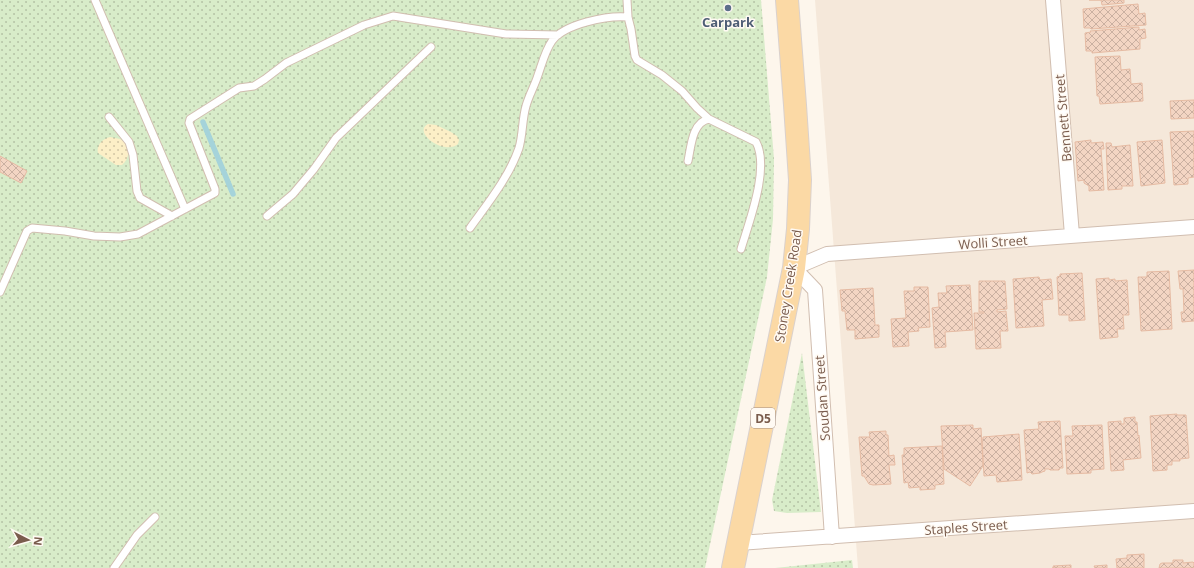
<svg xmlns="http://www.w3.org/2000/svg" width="1194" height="568" viewBox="0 0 1194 568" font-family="'Open Sans',sans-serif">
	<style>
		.residential { fill: #f5e8da }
		.green { fill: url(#green-dots) }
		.sand { fill: url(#sand-dots) }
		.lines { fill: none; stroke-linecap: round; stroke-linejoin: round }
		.stream { stroke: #a5d3da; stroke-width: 5.5 }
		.building { fill: url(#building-cross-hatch); stroke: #e6bba3 }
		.lane-casing { stroke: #d1beb0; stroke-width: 9 }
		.street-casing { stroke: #d1beb0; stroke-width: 16 }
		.primary-casing { stroke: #dad1cd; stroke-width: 24 }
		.lane { stroke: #fff; stroke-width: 7 }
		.street { stroke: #fff; stroke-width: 14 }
		.primary { stroke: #fbd9a5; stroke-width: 22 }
		.service-dot { fill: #5c6f8a; stroke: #fffaf3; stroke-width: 1.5 }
		.labels { text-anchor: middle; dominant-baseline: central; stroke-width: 3; stroke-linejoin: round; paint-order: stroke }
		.shield { fill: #fffaf3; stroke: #a28b7f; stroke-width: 1 }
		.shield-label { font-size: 12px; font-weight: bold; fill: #7a5c4d }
		.service-label { font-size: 13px; font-weight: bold; fill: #4e5e75; stroke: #fffaf3 }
		.street-label { font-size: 13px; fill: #7a5c4d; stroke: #fffaf3 }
	</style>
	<defs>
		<pattern id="green-dots" width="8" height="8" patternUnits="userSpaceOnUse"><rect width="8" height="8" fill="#d8ecc9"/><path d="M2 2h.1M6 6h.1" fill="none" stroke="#b4c2a5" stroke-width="1.8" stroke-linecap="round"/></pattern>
		<pattern id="sand-dots" width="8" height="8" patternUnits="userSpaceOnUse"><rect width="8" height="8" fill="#fcefc7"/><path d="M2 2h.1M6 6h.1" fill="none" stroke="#d1c5a4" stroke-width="1.8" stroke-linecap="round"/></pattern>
		<pattern id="building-cross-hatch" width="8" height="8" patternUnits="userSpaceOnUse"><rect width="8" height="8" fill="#f3d5c3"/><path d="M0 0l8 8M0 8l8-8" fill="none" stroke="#cab0a1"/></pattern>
	</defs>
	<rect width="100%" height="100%" fill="#fdf6ec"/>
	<path class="residential" d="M815,0H1194V568H858Z"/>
	<path class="green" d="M0,0H761L774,159L773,219L767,277L705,568H0Z
		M802,353L821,512L787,513L774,511L772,500Z
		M852,560L853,568H775Z"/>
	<path class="sand" d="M428,124L436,125L451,132L457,136L459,140L458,144C444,156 412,132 428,124Z
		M110,137C113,138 117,138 120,139C130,145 131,158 122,165H116L98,153C96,146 102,139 110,137Z"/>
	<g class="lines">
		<path class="stream" d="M203,122L233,194"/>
	</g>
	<path class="building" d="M1089,0H1124V3L1102,5L1101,0Z
		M1138,4L1139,14L1145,13L1146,25L1091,29L1090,28H1084L1083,9Z
		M1139,27V30L1145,29L1146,38L1140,39V49L1092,53V51H1086L1085,33L1091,32L1090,31Z
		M1120,56L1121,70L1130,69L1131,84L1142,83L1143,101L1100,104L1099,96H1097L1095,57Z
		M1194,100V118L1171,119L1170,101Z
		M1194,131V177L1188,178V184L1174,185L1170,132Z
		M1091,140V143L1103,142L1104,149H1101L1104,190L1089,191V186L1084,183V180L1078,181L1075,142Z
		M1162,140L1165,183L1141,186L1137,142Z
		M1106,143H1111L1112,147L1130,145L1133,186H1122V189L1108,190Z
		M0,156L27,171L21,183L0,172Z
		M1194,270V321L1182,322L1181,312H1184L1183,289H1180L1178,271Z
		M1169,271L1172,329L1141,331L1138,277H1147V272Z
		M1082,273L1085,320L1069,321V315H1059L1057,277L1060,276V274Z
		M1039,277L1040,280L1051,279L1053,299L1042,300L1044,326L1016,328L1013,279Z
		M1109,278V280L1115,279V281L1127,280L1129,315H1123L1124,329H1117L1118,337L1100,339L1096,279Z
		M979,281H1005L1007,309L997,310V312L1006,311L1008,331H1000L1001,348L976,349L974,313H984V312H979Z
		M970,285L973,330L945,332L946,347L935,348L932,308L939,307L938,293H947L946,286Z
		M914,287H928L930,327L918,328L919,331L908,332L909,346L893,347L891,319L906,318L904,291H914Z
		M873,288L875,325H879V337L855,339V330H847L845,311H842L840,290Z
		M1177,414V415H1186L1189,458L1180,459V461H1172V465H1167V470L1153,471L1150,416Z
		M1135,417V422H1137L1138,436L1139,435L1141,458L1123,460L1124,470L1111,471L1108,422L1121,421V424H1124V418Z
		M1060,421L1063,468H1060L1059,470H1050L1049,469H1045V471L1042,472L1040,473L1032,474L1030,472L1027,473L1024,430L1039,429L1038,422Z
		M973,425V429L981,428L983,466L970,486L944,469L941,426Z
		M1102,425L1104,469L1091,470V473L1067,474L1065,436H1073L1072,426Z
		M886,431V435H888L889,456L894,455L895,465H889L891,484L873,485L869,484L864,476H862L859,437H870L869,432Z
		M1019,434L1022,480L997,482L996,475L984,476L982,439H983V437Z
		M942,446L944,484L935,485V489L920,490V487L909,488L908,482L904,483L902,455H904V448Z
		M1144,554V568H1117L1116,559L1127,558V555Z
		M1173,560H1183V563L1193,562L1194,563V568H1159L1160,564L1162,563H1173Z
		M1071,565V568H1052H1054L1053,566Z
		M1107,565V568H1095L1094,566Z"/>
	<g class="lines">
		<g class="lane-casing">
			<path id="lane" d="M95,0L185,209
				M627,0L628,17
				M109,117L129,142L133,155L137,191L140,198L172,216
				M688,161C691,147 692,122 709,119L756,142C770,168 749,222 741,249
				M267,216L293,194L314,169L336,138L431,47
				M470,228C488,203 509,177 519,148C523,134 522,120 526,106C529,95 535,85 538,75C542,64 545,51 552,41C564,24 608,15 628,17L631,29L635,56L637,60L662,75L682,91L697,108L709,119
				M0,292L27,231L32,228L65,231L94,236L120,237L138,234L215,193V189L189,123L190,119L239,88L254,86L265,79L286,63L364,25L393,16L506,34L558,35
				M114,568L137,535L155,517"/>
		</g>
		<g class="street-casing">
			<path id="street" d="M1053,0L1072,235
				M832,537L815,290L794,268L827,254L1194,227
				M738,543L1194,511"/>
		</g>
		<g class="primary-casing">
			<path id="primary" d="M733,568L794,268L798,229L800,180L795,105L787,0"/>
		</g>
		<use href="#lane" class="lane"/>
		<use href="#street" class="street"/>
		<use href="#primary" class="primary"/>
	</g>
	<circle class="service-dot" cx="728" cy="8" r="4"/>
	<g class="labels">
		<rect class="shield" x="751" y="408" width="24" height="20" rx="3"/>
		<g class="shield-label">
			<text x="763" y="418">D5</text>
		</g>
		<g class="service-label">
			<text x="728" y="22">Carpark</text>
		</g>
		<g class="street-label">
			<text transform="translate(1063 118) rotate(-95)">Bennett Street</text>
			<text transform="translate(993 242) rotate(-4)">Wolli Street</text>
			<text transform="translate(788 286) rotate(-81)">Stoney Creek Road</text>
			<text transform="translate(822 398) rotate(-94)">Soudan Street</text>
			<text transform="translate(966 527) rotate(-4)">Staples Street</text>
		</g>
	</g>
	<g transform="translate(28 540) rotate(96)" stroke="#fffaf3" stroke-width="3" paint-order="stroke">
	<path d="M0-3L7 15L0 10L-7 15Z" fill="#7a5c4d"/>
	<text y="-6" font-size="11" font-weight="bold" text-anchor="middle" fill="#7a5c4d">N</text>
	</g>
</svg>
